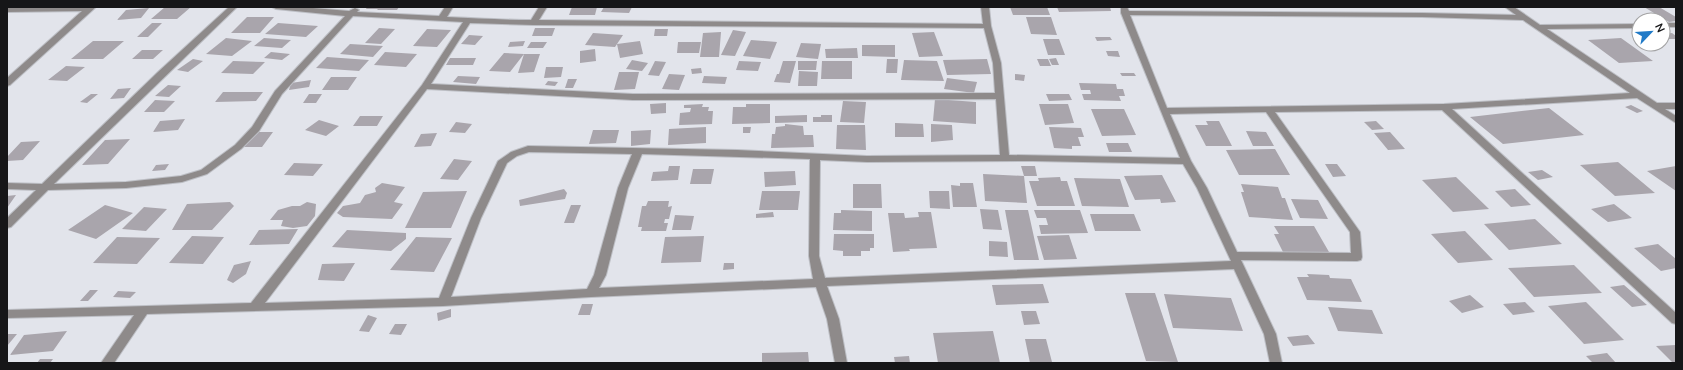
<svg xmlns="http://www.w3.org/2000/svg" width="1683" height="370" viewBox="0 0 1683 370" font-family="'Nunito Sans',sans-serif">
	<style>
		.building { fill: #a9a5ac }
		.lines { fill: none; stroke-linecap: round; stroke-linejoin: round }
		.minor-casing { stroke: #bdbfc5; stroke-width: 2 }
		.minor { fill: #8e8a8a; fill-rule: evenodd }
	</style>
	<rect width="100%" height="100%" fill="#e2e4eb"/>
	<path class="building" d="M165,7H191L177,19H151Z
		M367,7H399L397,10H377L378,9H366Z
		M572,7H597L595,15H569Z
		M604,7H632L629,13L601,12Z
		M1010,7H1047L1050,15H1013Z
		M1057,7H1110L1111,11L1059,12Z
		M1644,7H1659L1676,17V21L1669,22Z
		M149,8L141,18L117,20L126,10Z
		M247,17H274L260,33H231Z
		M1026,17H1051L1057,35L1031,34Z
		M152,23H162L148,37H137Z
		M278,23L318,26L306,37L265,34Z
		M379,28L395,29L381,44L365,43Z
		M535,28H555L552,36H532Z
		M427,29L451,30L437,47L413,46Z
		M655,29H668L667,36H654Z
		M733,30L746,32L735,56L721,55Z
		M721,32L719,57H700L703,33Z
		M934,32L943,56L919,57L912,33Z
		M593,33L623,35L615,47L585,45Z
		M1672,33L1676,36V39H1668L1663,35V34Z
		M469,35L483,36L475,45L461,44Z
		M1095,37H1110L1112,40L1097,41Z
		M226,38L252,41L232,56L206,54Z
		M264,38L291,40L282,48L254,46Z
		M1621,38L1653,61L1619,63L1588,40Z
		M1043,39H1059L1065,55H1048Z
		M751,40L777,42L770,59L743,56Z
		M93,41H124L103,59H71Z
		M525,41L523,46L508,47L510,42Z
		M640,41L643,54L620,58L617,44Z
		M531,42H547L543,48H527Z
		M678,42H701L699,53H677Z
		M801,43L821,44L818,59L796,57Z
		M350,44L383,46L373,57L340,54Z
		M862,45H895V57L862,56Z
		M857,48L858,58H826L825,49Z
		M595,49L596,61L580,63V51Z
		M142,50H163L153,59H132Z
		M1106,51H1118L1120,57L1108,56Z
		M271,52L290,54L282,60L264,58Z
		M385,52L417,54L406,67L374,65Z
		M504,53L524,54L510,72L489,71Z
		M524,54H540L534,72L518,73Z
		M327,57L369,60L359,71L316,68Z
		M450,58H476L473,65H446Z
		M1056,58L1059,65H1052L1049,59Z
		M193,59L203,61L188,72L177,70Z
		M887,59H898L897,73H886Z
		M987,59L991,74L947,75L943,60Z
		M1037,59H1048L1051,66H1040Z
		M632,60L648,63L642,71L626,69Z
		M904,60L937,61L944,81L901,80Z
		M233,61L265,62L253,74L221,73Z
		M655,61L666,62L659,76L648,75Z
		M739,61L761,62L758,71L736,70Z
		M783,61H796L790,83L774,82L777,74H779Z
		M798,61H817L816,70H798Z
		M822,61H852V79H821Z
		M66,66L85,67L67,81L48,80Z
		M546,67H563L561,77L544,78Z
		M701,68L702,73L692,74L691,69Z
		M799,71L818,72L817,86H798Z
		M619,72H639L635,89L614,90Z
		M1120,73H1134L1136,76H1122Z
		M669,74L685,75L679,90L662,89Z
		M1015,74L1025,75L1024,81L1015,80Z
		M458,76L480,77L476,84L453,82Z
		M704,76L727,77L725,84L702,83Z
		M331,77H357L348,90H322Z
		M947,78L977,82L974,93L944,89Z
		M568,79H577L573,88H565Z
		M311,80L309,87L289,90L291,83Z
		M548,81L558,82L555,86L545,85Z
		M1079,83L1116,84L1117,89H1123L1125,96H1119L1121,101L1084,100L1082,94H1091L1090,90H1081Z
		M168,85L181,86L169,97L155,96Z
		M131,88L124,98L110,99L118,89Z
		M223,92H263L256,101L215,102Z
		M91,94H98L87,103L80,102Z
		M309,94H322L316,103H303Z
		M1046,94H1069L1072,100L1049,101Z
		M935,99L976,102V124L933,121Z
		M155,100L175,101L164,112H144Z
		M843,101L866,102L864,123L840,122Z
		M666,103V113L651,114L650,104Z
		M703,104L702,107H709L708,111H713L712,124L679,125L680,113L690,112L691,108H684V105Z
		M746,104H770V123L732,124L733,107H746Z
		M1039,104H1068L1074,123L1045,125Z
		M1631,105L1643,111L1637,113L1625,107Z
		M1549,108L1584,135L1503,144L1470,117Z
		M1091,109H1124L1136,135L1102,136Z
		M807,115V122L775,123V116Z
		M821,115H832V122H813V117H821Z
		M360,116H383L377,126H353Z
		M185,119L178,130L153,132L160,121Z
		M319,120L339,126L326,136L305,130Z
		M1206,121H1219L1232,146H1206L1195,125H1208Z
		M1376,121L1384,129L1372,130L1364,122Z
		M456,122L472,124L465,133L449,132Z
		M895,123L923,124L924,137H895Z
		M785,124L803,126L804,135H813L814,147L771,148L772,134H775L776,127L785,126Z
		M931,124L952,125L953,140L931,142Z
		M837,125H865L866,150L836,149Z
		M706,127V143L668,145L669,129Z
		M743,127H751L750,133H743Z
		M1049,127L1081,128L1084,137H1078L1081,146H1072V149L1054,148Z
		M593,130H619L616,143L589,144Z
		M651,130L650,144L631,146V131Z
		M1246,131L1266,132L1274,146H1253Z
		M253,132H273L262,147H241Z
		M1390,132L1405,149L1388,150L1374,133Z
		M437,133L431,146L414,147L421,134Z
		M130,139L108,164L82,165L105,140Z
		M40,141L23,160L7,161V157L21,142Z
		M1106,143H1128L1132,152H1109Z
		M1275,149L1290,175H1239L1226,150Z
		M454,159L472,161L458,180L440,179Z
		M1618,162L1655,193L1615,196L1580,165Z
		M294,163L323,164L313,176L284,175Z
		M169,164L165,170L152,171L156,165Z
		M1325,164H1337L1346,176L1333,177Z
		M669,166H680L678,180L651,181L653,172L668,171Z
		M1021,166H1035L1037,176H1024Z
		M1676,166V191L1647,171Z
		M693,169H714L711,184H690Z
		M1542,170L1553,177L1538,180L1528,172Z
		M795,171L796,185L765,187L764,172Z
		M983,174L1024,176L1027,203L985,201Z
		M1162,175L1176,202L1161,203L1160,199L1135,200L1124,176Z
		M1060,177L1061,181H1067L1075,206H1037L1029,181H1039L1038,178Z
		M1456,177L1489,209L1453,212L1422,180Z
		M1074,178L1120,179L1129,207L1082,206Z
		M382,183L405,187L394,202L403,204L392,219L343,217L337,213L343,206L360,203L365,195L376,192L375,188Z
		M960,183H973L977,207H953L951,185L960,186Z
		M853,184H881L882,208H853Z
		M1241,184L1278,187L1282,198H1285L1293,220L1249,217L1241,192H1244Z
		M564,189L567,193L565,199L520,206L519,200Z
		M1515,189L1531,205L1511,207L1495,191Z
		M467,191L451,228H405L423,192Z
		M762,191H800L798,210H759Z
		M929,191H949L950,209L930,208Z
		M16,195L7,208V196Z
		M1291,199L1318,200L1328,219L1300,218Z
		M648,201H669L668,207L672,206L669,219H665L664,223H668L666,231H641L642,227H638L642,206H646Z
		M230,202L234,206L212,230H172L187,204Z
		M307,202L316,204L315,216L307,226L293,228L281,226L283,220H270L278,210L292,206H300Z
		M1614,204L1632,218L1608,222L1591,209Z
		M105,205L133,213L96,239L68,230Z
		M571,205H581L574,223H564Z
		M144,207L167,209L146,231L122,229Z
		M980,209L998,210L1002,230L983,229Z
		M841,210L872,211V231L833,230L834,213H841Z
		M1005,210H1028L1039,260H1014Z
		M1034,210H1080L1088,233L1041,234L1039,225H1048L1046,218H1037Z
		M773,212L774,217L756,218V214Z
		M918,212H931L937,248L909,249L910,251L893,252L888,213H904L905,218L919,217Z
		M1090,214H1134L1141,231H1095Z
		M675,215L694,216L691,230H672Z
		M1535,219L1562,244L1509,250L1484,224Z
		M1274,226H1314L1329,252H1283L1274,234H1279Z
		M298,229L289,244L249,245L259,230Z
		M347,230L406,233V239L391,251L332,247Z
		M1465,231L1493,260L1458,263L1431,234Z
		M834,234H874V248H870V251H861V256H843V251L833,250Z
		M1069,235L1077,259L1044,260L1037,236Z
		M192,236L224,237L203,264L169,263Z
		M704,236L701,262L661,263L665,237Z
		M117,237L160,238L137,264L93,263Z
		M416,237L452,238L434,272L390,270Z
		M989,241L1007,242L1008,257L989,256Z
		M1658,244L1676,259V268L1661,271L1634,248Z
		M251,261L246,274L233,283L227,280L234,265Z
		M355,263L344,281L318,280L322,264Z
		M724,263H734V269L723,270Z
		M1574,265L1602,293L1534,297L1508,268Z
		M1307,274L1329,275L1330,278L1351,279L1362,302L1307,300L1297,277H1309Z
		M1043,284L1049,303L996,305L992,285Z
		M1624,285L1647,305L1632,307L1610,287Z
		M90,290H98L88,301H80Z
		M118,291L136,292L130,298L113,297Z
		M1125,293H1155L1178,362L1146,361Z
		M1164,294L1231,298L1243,331L1173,328Z
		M1470,295L1484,307L1462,313L1449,301Z
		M1525,302L1535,312L1513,315L1503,304Z
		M1586,302L1624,340L1584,344L1548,306Z
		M582,304H593L590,315H578Z
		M1328,307L1372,310L1383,334L1338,331Z
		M451,309V317L438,321L437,313Z
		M1021,311H1036L1040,324L1024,325Z
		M368,315L377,318L369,332L359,331Z
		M395,324H407L401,335L389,334Z
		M67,331L53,351L10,355L24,335Z
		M993,331L1000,363H938L933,333Z
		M7,334H17L7,346Z
		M1308,335L1315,344L1293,346L1287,337Z
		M1025,339H1046L1052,362L1030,363Z
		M1676,345V363H1673L1656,346Z
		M808,352L809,363H762V353Z
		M1607,353L1616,363H1593L1586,356Z
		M909,356L910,363H895L894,357Z
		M40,359H53L50,363H37Z"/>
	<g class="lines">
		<g class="minor-casing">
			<path id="minor" d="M96,7L10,85L7,86V78L82,11L7,12V8Z
				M229,7H237L54,184L126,182L181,176L201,170L235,145L252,127L275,91L345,16L276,9L272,7H301L349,11L355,8L359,10L357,12L439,16L445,7H453L447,17C475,18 502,20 531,20L539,7H547L539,20L983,24L981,7H989L991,26L1001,63L1009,155L1180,158L1121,13V7H1127L1129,11L1422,13L1516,15L1505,7H1514L1540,25L1639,24V28L1547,29L1657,103H1676V109H1665L1676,116V123L1637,98L1452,109L1676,313V324L1672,323L1442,110L1275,112L1360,232L1362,257L1361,260L1357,261L1241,260L1276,334L1282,363H1270L1264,334L1234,269L827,286L839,319L847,363H835L827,319L816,287L591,297L443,306L147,314L114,363H101L134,315L7,318V310L251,303L422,85L463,22L353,16L282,94L259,131L241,149L207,174L182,182L126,188L48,190L11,227L7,228V218L36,190L7,189V183L42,184L158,72ZM1130,15L1422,17L1523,20L1630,93L1444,104L1167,108ZM470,23L533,25L984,28L993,63L995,93L633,94L431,84ZM427,89L633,100L996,99L1000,155L867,156L737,150L528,146L511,152L498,161L471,218L439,298L265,303ZM1266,112L1350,232L1351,253L1237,252L1207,188L1191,161L1170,114ZM529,152L632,154L618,188L594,275L587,289L451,297L481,218L507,163L517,156ZM642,154L810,159L809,256L813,279L599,288L606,275L628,188ZM820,160L867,162L1033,161L1183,164L1197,188L1231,261L825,278L819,256Z
				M1663,23H1676V27H1663Z"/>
		</g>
		<use href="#minor" class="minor"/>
	</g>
	<rect width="1683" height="370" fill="none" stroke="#161618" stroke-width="16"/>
	<g transform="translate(1651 32) rotate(65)"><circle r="19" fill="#ffffff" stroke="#a2a2a3"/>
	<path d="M0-3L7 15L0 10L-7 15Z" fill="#207ac7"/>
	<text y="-6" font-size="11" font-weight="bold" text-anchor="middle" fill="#161618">N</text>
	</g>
</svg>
